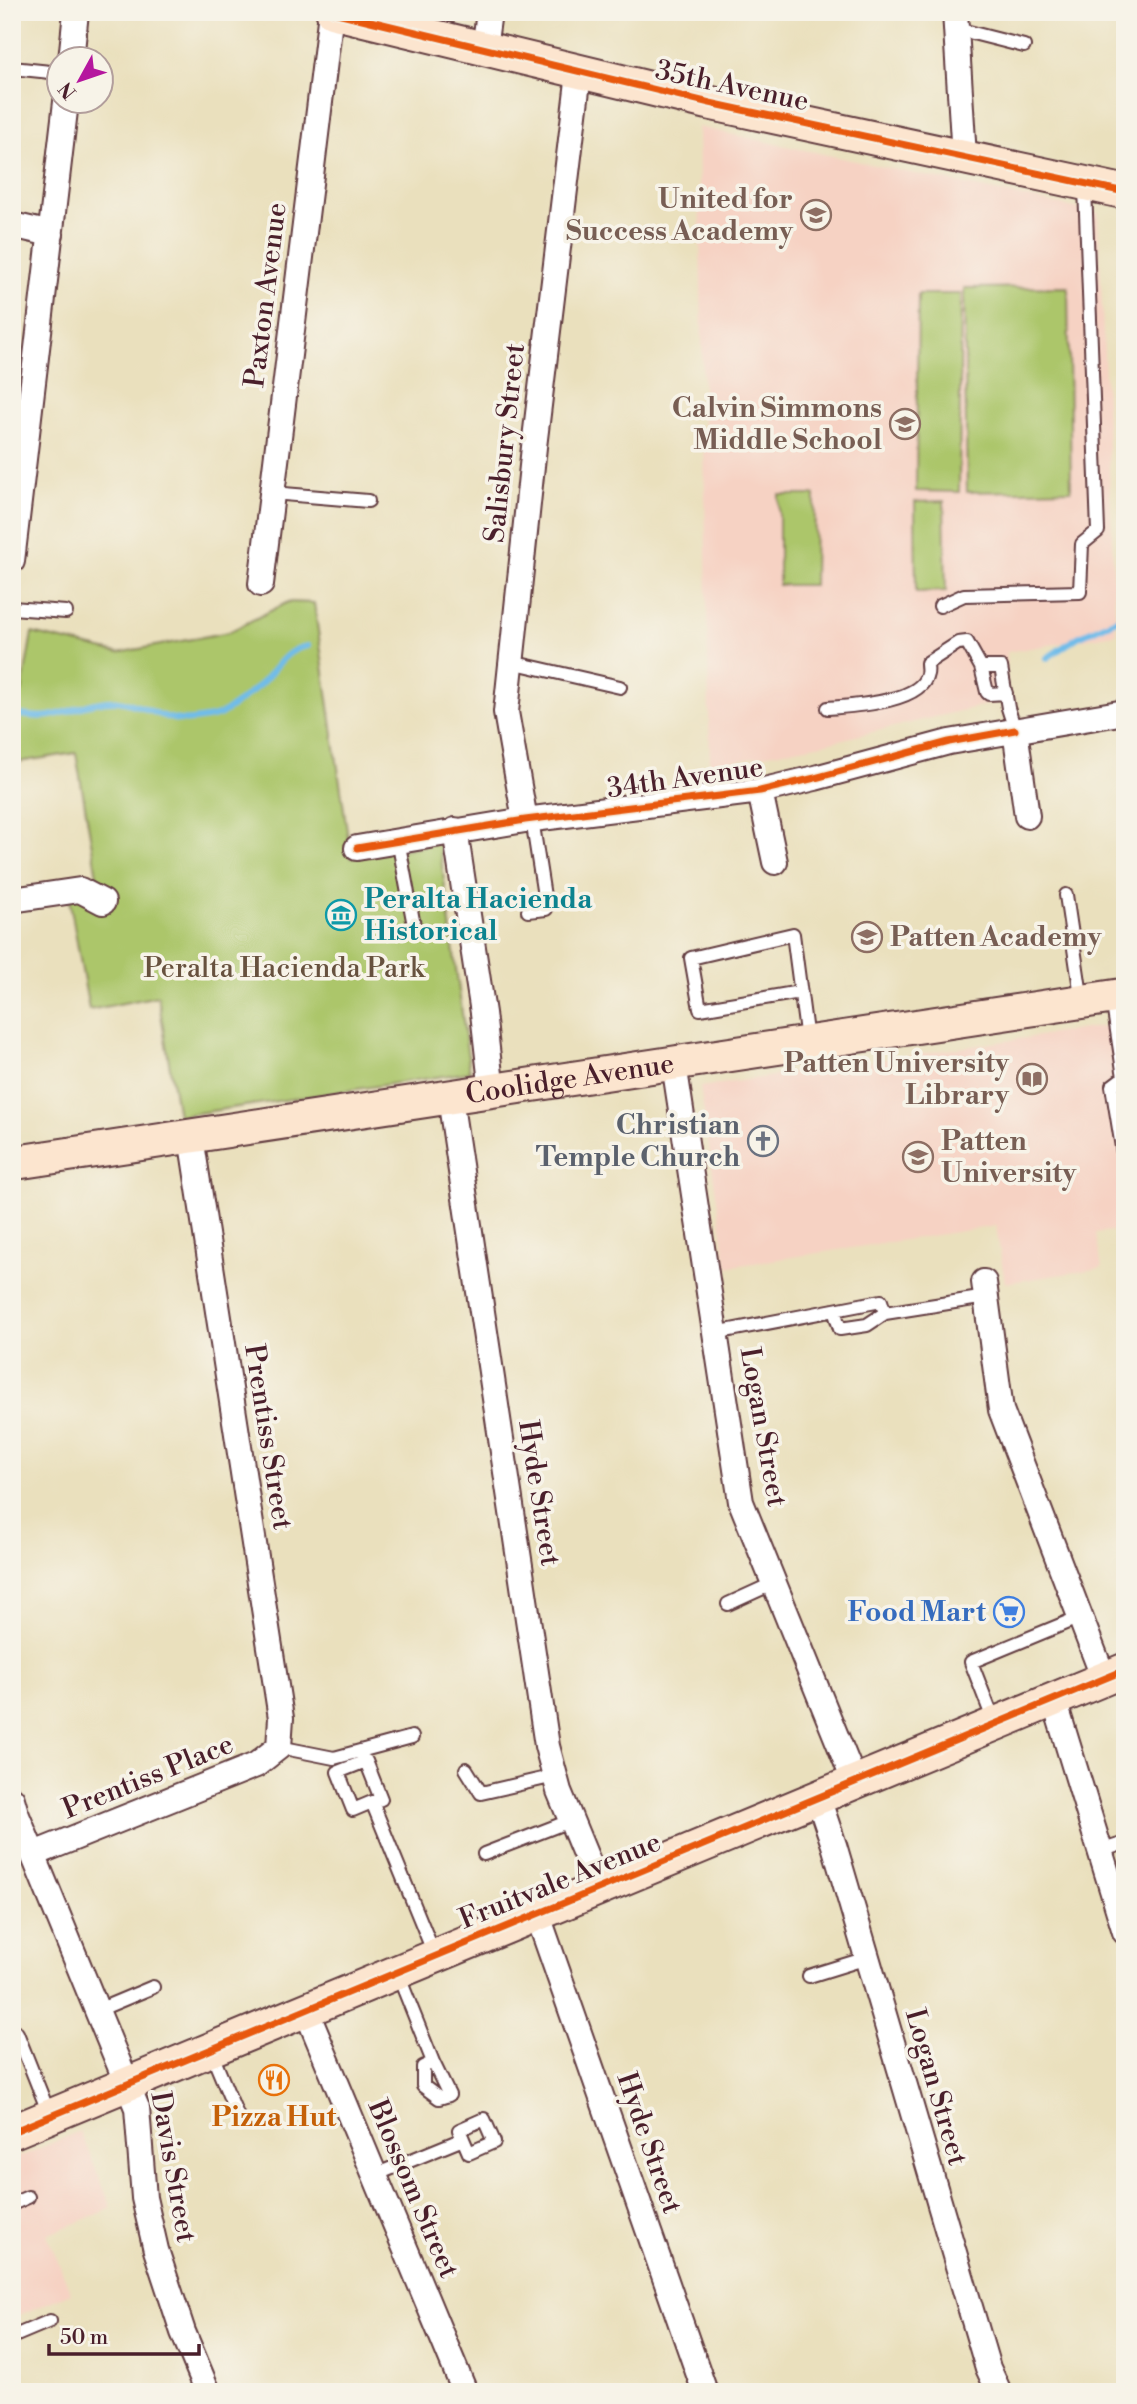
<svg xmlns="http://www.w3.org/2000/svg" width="1137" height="2404" viewBox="0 0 1137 2404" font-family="'Libre Bodoni',serif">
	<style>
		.built { fill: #f6d2c3 }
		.green { fill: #acc66b; stroke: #7b724b; stroke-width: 2 }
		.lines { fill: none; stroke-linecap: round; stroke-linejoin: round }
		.stream { stroke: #6fbce9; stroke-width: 6 }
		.lane-casing { stroke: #623c41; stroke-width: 16 }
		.street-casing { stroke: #623c41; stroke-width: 28 }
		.secondary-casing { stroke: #623c41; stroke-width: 37 }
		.lane { stroke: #fff; stroke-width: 12 }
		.street { stroke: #fff; stroke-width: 24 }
		.secondary { stroke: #fce5cf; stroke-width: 33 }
		.cycleway-casing { stroke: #f7f3e8; stroke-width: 11 }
		.cycleway { stroke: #e8590c; stroke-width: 7 }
		.labels { text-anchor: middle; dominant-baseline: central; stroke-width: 7; stroke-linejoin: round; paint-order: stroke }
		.street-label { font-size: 28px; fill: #4a1f2b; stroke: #f7f3e8 }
		.education-label { font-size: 28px; font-weight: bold; fill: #785e54; stroke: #f7f3e8; text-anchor: end }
		.culture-label { font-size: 28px; font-weight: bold; fill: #0d838f; stroke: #f7f3e8; text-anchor: start }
		.park-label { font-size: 28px; fill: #67513e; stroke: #f7f3e8 }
		.worship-label { font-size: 28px; font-weight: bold; fill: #5b616d; stroke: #f7f3e8; text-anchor: end }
		.shop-label { font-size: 28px; font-weight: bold; fill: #366cbe; stroke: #f7f3e8; text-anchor: end }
		.food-label { font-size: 28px; font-weight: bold; fill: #c56008; stroke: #f7f3e8 }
	</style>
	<rect width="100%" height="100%" fill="#f7f3e8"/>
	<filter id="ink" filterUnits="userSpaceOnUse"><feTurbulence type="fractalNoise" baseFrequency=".0143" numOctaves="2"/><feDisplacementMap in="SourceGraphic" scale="14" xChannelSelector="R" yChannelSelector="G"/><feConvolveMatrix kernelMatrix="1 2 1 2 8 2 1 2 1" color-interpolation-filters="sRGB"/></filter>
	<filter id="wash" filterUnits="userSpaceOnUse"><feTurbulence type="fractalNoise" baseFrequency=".00686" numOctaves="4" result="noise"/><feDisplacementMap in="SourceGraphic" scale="28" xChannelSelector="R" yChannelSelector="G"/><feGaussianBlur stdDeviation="1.57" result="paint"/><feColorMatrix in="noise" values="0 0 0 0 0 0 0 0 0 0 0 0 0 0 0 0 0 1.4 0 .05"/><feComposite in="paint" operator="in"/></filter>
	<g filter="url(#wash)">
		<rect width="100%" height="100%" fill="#eae0bd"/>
		<path class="built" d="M698,127L1098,213L1116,634L1007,652L1006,700L823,744L710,765Z
			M1125,1023V1229L1096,1233L1102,1268L1005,1283L996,1226L727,1267L700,1087Z
			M80,2131L112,2208L47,2235L71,2293L12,2318V2160Z"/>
		<path class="green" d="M1068,287L1071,490L967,492L964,288Z
			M918,294H961L959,492L916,491Z
			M779,495H815L814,585H779Z
			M944,501L946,591L916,592L915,502Z
			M288,602L314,603L351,858L439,843L470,1072L178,1116L158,996L89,1010L66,880L97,876L76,753L12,763V703L22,691L32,633L118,653L229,632Z"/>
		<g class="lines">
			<path class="stream" d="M1047,658L1078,637L1125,616
				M13,714C26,716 38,718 50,716C73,712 95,699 118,701C151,705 165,726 200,719C207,718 215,717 221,714C234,706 257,689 267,677C280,663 287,649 308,646"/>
		</g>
	</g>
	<g filter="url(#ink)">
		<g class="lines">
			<g class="lane-casing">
				<path id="lane" d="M957,29L1024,46
					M12,68L60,73
					M272,493L368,501
					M940,606L964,595L1080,592L1082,544L1098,531L1085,187
					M12,608L66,612
					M511,662L620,687
					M981,667H1001L1008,708L1015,730
					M828,708C850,706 922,703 927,674C928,671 927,667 927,663L958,643L967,642L981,667L987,692L989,694L1006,693
					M398,840L415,931
					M1066,895L1082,1002
					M528,911L546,909L532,819
					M800,992L700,1009L691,958L793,934L807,1040
					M1112,998L1124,1077L1112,1086L1125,1166
					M834,1310L840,1329L867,1325L885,1313
					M715,1333L881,1301L885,1313L986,1297
					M728,1604L774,1583
					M995,1724L971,1662L1080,1617
					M279,1747L334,1758L412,1737
					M466,1769L481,1793L555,1776
					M372,1802L353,1810L338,1772L366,1761L381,1799L372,1802L435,1956
					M1100,1851L1125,1843
					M484,1854L572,1820
					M397,1972L433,2062L423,2067V2086L439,2098L449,2095L433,2062
					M809,1976L867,1958
					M98,2010L153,1987
					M17,2033L50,2116
					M211,2052L238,2117
					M375,2175L463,2139L469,2153L494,2142L484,2119L459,2130L463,2139
					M12,2204L28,2197
					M12,2337L50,2321"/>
			</g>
			<g class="street-casing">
				<path id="street" d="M955,12L964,157
					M484,49L489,12
					M71,60L76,12
					M12,225L51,234
					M12,561L66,102
					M261,584L331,12
					M1015,730L1027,816
					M760,791L775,862
					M525,820L506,712L534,447L579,73
					M455,830L483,1013L492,1092
					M357,848L525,820L760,791L815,778L949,742L1125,712
					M12,900L80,890L103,902
					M674,1064L741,1502L855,1783
					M450,1098L547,1746L559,1791L599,1888
					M984,1282L1001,1410L1104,1679
					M1054,1700L1125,1932
					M818,1798L834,1845L988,2368L999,2392
					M12,1799L16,1813L137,2108L144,2198L156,2250L183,2332L208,2392
					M34,1854L256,1765L279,1747L281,1718L191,1137
					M537,1913L705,2392
					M306,2010L465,2392"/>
			</g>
			<g class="secondary-casing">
				<g id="secondary">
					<path d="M333,12L710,103L1125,192"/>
					<path id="s1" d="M12,1163L1125,995"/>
					<path d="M12,2132L1125,1670"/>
				</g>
			</g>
			<use href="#lane" class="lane"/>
			<use href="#street" class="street"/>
			<use href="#secondary" class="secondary"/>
			<g class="cycleway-casing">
				<path id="cycleway" d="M333,12L710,103L1125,192
					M357,848L525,820L760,791L815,778L949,742L1015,730
					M12,2132L1125,1670"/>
			</g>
			<use href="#cycleway" class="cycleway"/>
		</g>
	</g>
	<defs>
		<g id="school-ring" transform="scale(1.575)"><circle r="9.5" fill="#f7f3e8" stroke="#8d6e63" stroke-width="1.5"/><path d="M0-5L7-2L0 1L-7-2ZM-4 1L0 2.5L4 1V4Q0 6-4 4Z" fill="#8d6e63"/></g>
		<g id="museum-ring" transform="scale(1.575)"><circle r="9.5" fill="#f7f3e8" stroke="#0f9aa8" stroke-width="1.5"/><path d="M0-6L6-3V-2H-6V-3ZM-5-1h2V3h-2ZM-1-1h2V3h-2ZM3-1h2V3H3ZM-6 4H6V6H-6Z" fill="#0f9aa8"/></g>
		<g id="library-ring" transform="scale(1.575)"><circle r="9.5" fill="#f7f3e8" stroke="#8d6e63" stroke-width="1.5"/><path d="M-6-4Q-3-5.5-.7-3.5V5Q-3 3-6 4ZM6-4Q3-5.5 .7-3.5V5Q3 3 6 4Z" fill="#8d6e63"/></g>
		<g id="church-ring" transform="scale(1.575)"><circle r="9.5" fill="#f7f3e8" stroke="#6b7280" stroke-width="1.5"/><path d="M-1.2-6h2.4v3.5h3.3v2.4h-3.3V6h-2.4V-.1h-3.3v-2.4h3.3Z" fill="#6b7280"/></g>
		<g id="university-ring" transform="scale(1.575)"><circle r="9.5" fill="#f7f3e8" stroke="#8d6e63" stroke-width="1.5"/><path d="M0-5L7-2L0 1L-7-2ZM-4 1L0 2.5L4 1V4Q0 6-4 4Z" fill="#8d6e63"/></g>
		<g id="supermarket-ring" transform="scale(1.575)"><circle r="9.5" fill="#f7f3e8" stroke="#3f7fe0" stroke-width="1.5"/><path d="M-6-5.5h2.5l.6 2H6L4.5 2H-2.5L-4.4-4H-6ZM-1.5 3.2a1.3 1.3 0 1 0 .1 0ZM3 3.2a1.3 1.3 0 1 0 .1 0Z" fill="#3f7fe0"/></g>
		<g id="restaurant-ring" transform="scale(1.575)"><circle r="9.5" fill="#f7f3e8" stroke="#e8710a" stroke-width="1.5"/><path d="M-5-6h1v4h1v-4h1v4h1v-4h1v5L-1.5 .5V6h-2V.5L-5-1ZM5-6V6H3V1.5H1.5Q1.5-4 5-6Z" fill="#e8710a"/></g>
	</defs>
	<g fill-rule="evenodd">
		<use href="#school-ring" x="816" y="215"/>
		<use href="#school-ring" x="905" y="424"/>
		<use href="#museum-ring" x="341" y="915"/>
		<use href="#school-ring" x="867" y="937"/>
		<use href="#library-ring" x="1032" y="1079"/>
		<use href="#church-ring" x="763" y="1141"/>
		<use href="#university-ring" x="918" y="1157"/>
		<use href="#supermarket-ring" x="1009" y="1612"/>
		<use href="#restaurant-ring" x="274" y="2080"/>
	</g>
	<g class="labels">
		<g class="street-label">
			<text transform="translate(732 86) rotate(12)">35th Avenue</text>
			<text transform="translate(266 295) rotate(-83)">Paxton Avenue</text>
			<text transform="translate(505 443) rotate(-84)">Salisbury Street</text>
			<text transform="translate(685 778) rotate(-8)">34th Avenue</text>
			<text stroke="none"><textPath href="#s1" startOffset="564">Coolidge Avenue</textPath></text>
			<text transform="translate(763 1427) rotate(80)">Logan Street</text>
			<text transform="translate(268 1437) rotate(81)">Prentiss Street</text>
			<text transform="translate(539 1493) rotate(81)">Hyde Street</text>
			<text transform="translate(148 1777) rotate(-22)">Prentiss Place</text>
			<text transform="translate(560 1881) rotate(-22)">Fruitvale Avenue</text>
			<text transform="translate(936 2087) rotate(74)">Logan Street</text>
			<text transform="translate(649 2143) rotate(71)">Hyde Street</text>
			<text transform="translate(173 2167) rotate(80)">Davis Street</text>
			<text transform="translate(413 2189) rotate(67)">Blossom Street</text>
		</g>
		<g class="education-label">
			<text x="793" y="199">United for<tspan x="793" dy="32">Success Academy</tspan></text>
			<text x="882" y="408">Calvin Simmons<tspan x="882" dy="32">Middle School</tspan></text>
			<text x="890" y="937" text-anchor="start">Patten Academy</text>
			<text x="1009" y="1063">Patten University<tspan x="1009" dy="32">Library</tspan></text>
			<text x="941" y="1141" text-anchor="start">Patten<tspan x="941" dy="32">University</tspan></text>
		</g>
		<g class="culture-label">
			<text x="364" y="899">Peralta Hacienda<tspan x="364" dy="32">Historical</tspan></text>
		</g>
		<g class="park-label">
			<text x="284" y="968">Peralta Hacienda Park</text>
		</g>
		<g class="worship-label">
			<text x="740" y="1125">Christian<tspan x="740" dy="32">Temple Church</tspan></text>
		</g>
		<g class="shop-label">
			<text x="986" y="1612">Food Mart</text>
		</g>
		<g class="food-label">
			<text x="274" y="2117">Pizza Hut</text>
		</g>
	</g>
	<rect width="1137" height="2404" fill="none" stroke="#f7f3e8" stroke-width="42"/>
	<g transform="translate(80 80) rotate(230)"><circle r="33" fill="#f7f3e8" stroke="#b29e9c" stroke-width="2"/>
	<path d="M0-5L12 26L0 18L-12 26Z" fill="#b5179e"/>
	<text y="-10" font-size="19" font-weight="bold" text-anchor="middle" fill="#4a1f2b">N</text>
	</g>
	<path d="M49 2344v10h150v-10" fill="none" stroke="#4a1f2b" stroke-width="3.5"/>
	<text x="60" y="2344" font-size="21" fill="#4a1f2b" stroke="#f7f3e8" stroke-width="5" paint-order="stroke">50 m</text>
</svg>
